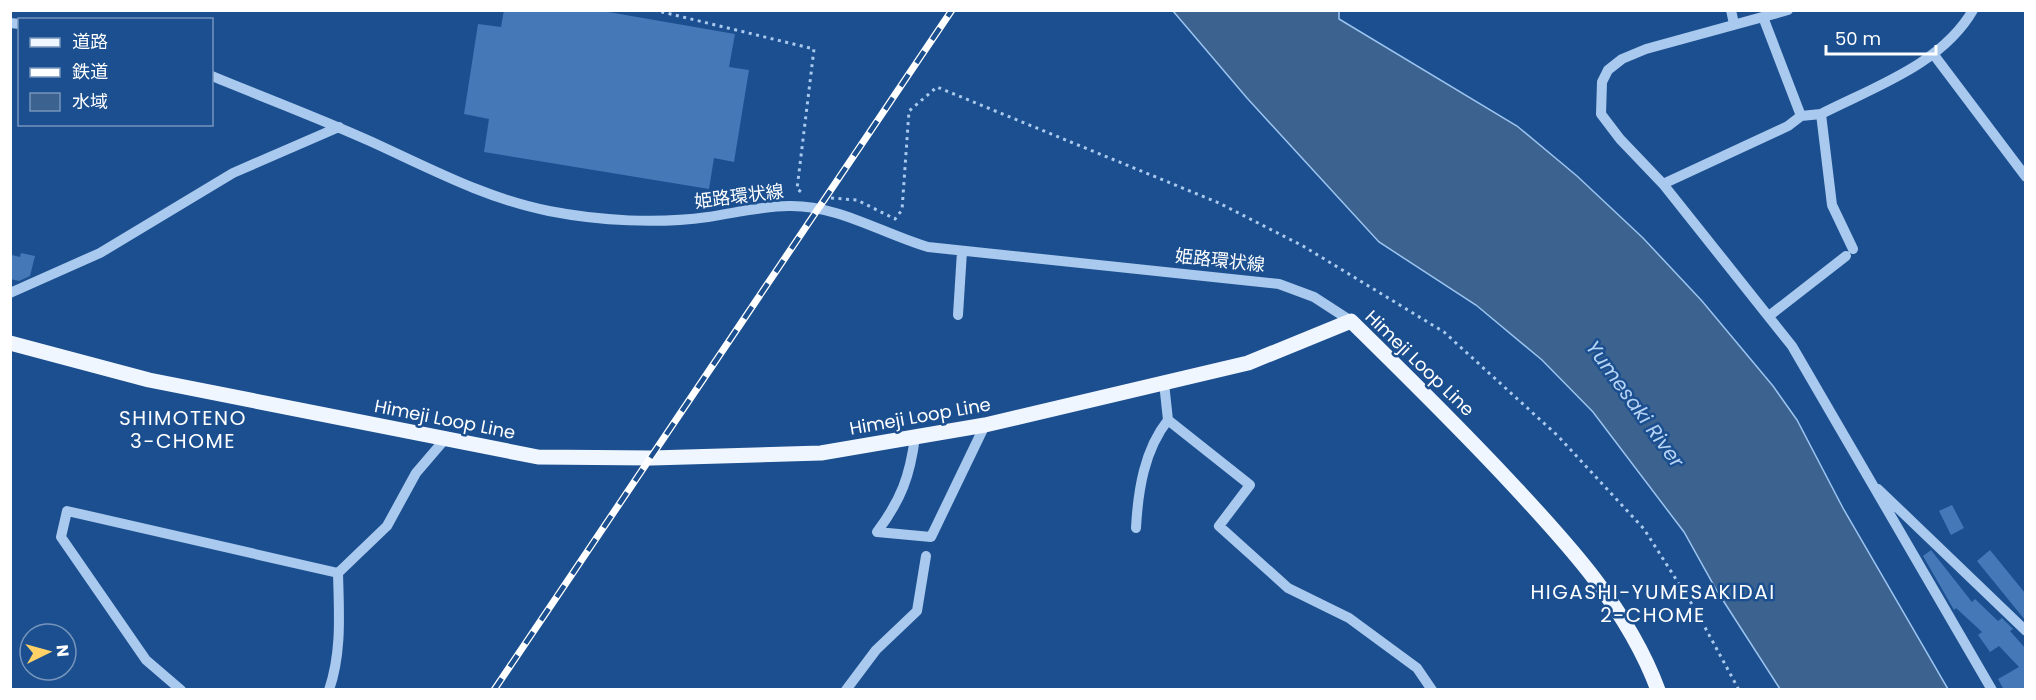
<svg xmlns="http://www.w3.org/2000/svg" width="2036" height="700" viewBox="0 0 2036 700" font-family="Poppins,'Noto Sans JP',sans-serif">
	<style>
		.water { fill: #3c6290; stroke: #9cc4f0; stroke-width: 1.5 }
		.building { fill: #4478b7 }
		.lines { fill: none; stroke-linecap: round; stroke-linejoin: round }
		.path { stroke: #a9c9ee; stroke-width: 3; stroke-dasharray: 3 4.5; stroke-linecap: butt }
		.minor { stroke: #a9c9ee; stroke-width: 10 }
		.major { stroke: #f0f6ff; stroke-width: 15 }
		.rail-casing { stroke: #fff; stroke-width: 7 }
		.rail { stroke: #1b4f8f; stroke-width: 4.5; stroke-dasharray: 14; stroke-linecap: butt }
		.labels { text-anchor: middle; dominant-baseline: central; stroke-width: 5; stroke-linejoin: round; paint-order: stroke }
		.street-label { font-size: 18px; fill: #fff; stroke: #1b4f8f }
		.water-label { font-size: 20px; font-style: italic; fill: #b5d3f5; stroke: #1b4f8f }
		.neighbourhood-label { font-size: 20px; letter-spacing: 1.5px; fill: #fff; stroke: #1b4f8f }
	</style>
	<rect width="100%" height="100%" fill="#1b4f8f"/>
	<path class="water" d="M1173,11H1339V19L1517,126L1577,176L1643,238L1702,301L1773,386L1797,420L1844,510L1948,689H1780L1717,591L1684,532L1593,412L1542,360L1476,305L1379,242L1247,98Z"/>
	<path class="building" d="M504,10H597L735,34L729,67L749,70L734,162L714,158L709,189L484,152L489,119L464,114L478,24L501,27Z
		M21,253L35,256L30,276L19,281L10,279L12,255L20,257Z
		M1952,505L1964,528L1951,535L1939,511Z
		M1931,550L1972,602L1975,599L1998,621L2002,618L2013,629L2010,631L2025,648V690H2004L1998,679L2019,667L1999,646L1990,652L1978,635L1982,632L1956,608L1954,610L1923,556Z
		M1990,550L2025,593V620L1977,561Z"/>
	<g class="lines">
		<path class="path" d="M654,10L814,49L797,189L804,194
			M831,198L857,200L895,219L902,210L909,111L937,87L1219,203L1303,246L1444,332L1558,436L1644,529L1695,609L1739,690"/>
		<path class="minor" d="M1731,10L1734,24
			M1788,10L1646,49L1622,59L1608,70L1602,82L1601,114L1620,139L1663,184L1792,346L1992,690
			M1763,17L1801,116
			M10,23L20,24
			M1934,55L2026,177
			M212,76C265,98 319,118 372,142C429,168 487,199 549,211C600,221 658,224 708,217C735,213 762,206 789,206C838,205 883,234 928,247L1279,284L1314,297L1351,321
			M1821,114L1832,205L1853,249
			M1663,184L1788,126L1801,116L1821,114C1874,87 1942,64 1973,10
			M10,293L100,253L233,173L339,127
			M958,315L962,251
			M1769,316L1846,256
			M1164,383L1168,420L1250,485L1219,526L1288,588L1349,618L1417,668L1432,690
			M915,437C910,476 901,500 877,532L931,537L985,425
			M1878,489L2026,631
			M1136,528C1138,491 1144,450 1168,420
			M181,690L146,660L61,537L67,511L338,573
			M329,690C342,652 339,613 338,573L387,526L416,473L446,438
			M846,690L876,650L917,611L926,556"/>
		<path class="major" d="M10,343L149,380L538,457L652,458L821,453L985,425L1248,363L1351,321C1405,374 1459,427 1511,483C1568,544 1628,609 1658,690"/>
		<g class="rail-casing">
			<path id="rail" d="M494,690L952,10"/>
		</g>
		<use href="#rail" class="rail"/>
	</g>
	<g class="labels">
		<g class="street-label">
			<text transform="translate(739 196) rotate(-7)">姫路環状線</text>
			<text transform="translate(1220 260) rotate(6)">姫路環状線</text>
			<text transform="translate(1420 363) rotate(44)">Himeji Loop Line</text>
			<text transform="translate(920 416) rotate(-10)">Himeji Loop Line</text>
			<text transform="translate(445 419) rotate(11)">Himeji Loop Line</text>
		</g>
		<g class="water-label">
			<text transform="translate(1635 404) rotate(54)">Yumesaki River</text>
		</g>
		<g class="neighbourhood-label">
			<text x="183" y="418">SHIMOTENO<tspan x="183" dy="23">3-CHOME</tspan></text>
			<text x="1653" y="592">HIGASHI-YUMESAKIDAI<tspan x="1653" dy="23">2-CHOME</tspan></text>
		</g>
	</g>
	<rect width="2036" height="700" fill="none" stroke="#ffffff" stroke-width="24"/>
	<rect x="18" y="18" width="195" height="108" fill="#1b4f8f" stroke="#7695bc" stroke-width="1.5"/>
	<rect x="30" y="38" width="30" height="9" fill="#f0f6ff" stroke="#7695bc" stroke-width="1.5"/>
	<text x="72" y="48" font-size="18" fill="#ffffff">道路</text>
	<rect x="30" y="68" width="30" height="9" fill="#ffffff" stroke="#7695bc" stroke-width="1.5"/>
	<text x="72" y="78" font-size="18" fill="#ffffff">鉄道</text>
	<rect x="30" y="93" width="30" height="18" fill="#3c6290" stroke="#7695bc" stroke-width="1.5"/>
	<text x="72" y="108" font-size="18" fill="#ffffff">水域</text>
	<g transform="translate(48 652) rotate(85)"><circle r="28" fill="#1b4f8f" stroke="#7695bc" stroke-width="1.5"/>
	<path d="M0-4.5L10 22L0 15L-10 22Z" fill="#ffd166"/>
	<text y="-9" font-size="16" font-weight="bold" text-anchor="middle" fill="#ffffff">N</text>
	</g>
	<path d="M1826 45v9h110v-9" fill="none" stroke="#ffffff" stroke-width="3"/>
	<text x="1835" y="45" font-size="18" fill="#ffffff" stroke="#1b4f8f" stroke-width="4.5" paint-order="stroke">50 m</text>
</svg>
